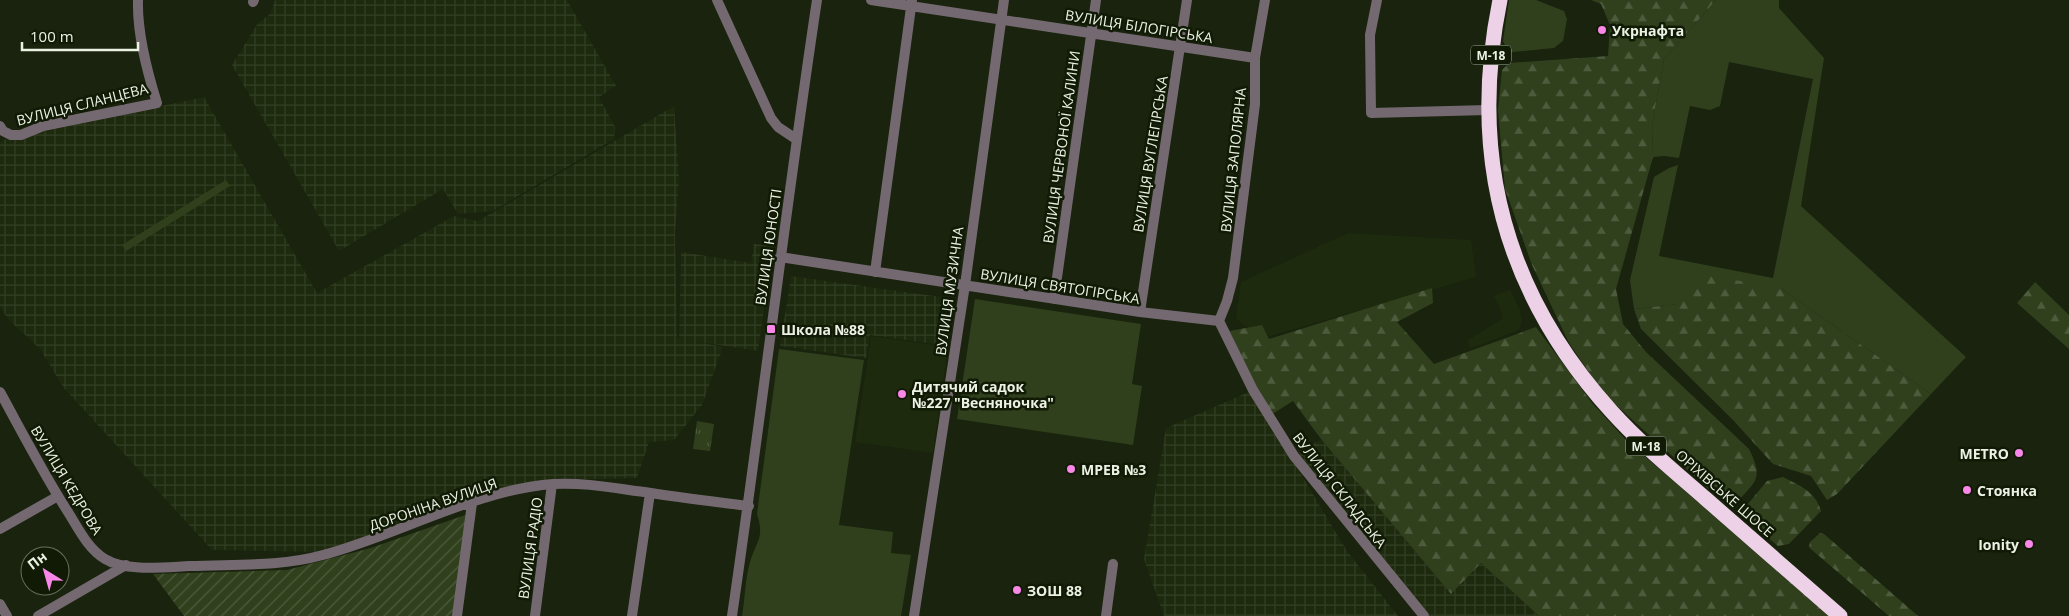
<svg xmlns="http://www.w3.org/2000/svg" width="2069" height="616" viewBox="0 0 2069 616" font-family="'Open Sans',sans-serif">
	<style>
		.built { fill: #1d2a0d }
		.industrial { fill: url(#industrial-grid) }
		.grass { fill: #30401d }
		.forest { fill: url(#forest-firs) }
		.park { fill: url(#park-tufts) }
		.garden { fill: url(#garden-furrows) }
		.lines { fill: none; stroke-linecap: round; stroke-linejoin: round }
		.minor { stroke: #746971; stroke-width: 10 }
		.highway { stroke: #edd1e7; stroke-width: 15 }
		.poi-dot { fill: #f987e8; stroke: #101a05; stroke-width: 2 }
		.labels { text-anchor: middle; dominant-baseline: central; stroke-width: 5; stroke-linejoin: round; paint-order: stroke }
		.shield { fill: #101a05; stroke: #a9b1a1; stroke-width: 1 }
		.shield-label { font-size: 12px; font-weight: bold; fill: #ebf2e4 }
		.street-label { font-size: 14px; fill: #ebf2e4; stroke: #101a05 }
		.poi-label { font-size: 14px; font-weight: bold; fill: #ebf2e4; stroke: #101a05; text-anchor: start }
	</style>
	<defs>
		<pattern id="industrial-grid" width="8" height="8" patternUnits="userSpaceOnUse" patternTransform="scale(1.25)"><rect width="8" height="8" fill="#1d2a0d"/><path d="M0 4h8M4 0v8" fill="none" stroke="#333f24"/></pattern>
		<pattern id="forest-firs" width="22" height="20" patternUnits="userSpaceOnUse" patternTransform="scale(1.25)"><rect width="22" height="20" fill="#30401d"/><path d="M5 1l3.5 6h-7zM16 11l3.5 6h-7z" fill="#4e5c3e"/></pattern>
		<pattern id="park-tufts" width="24" height="20" patternUnits="userSpaceOnUse" patternTransform="scale(1.25)"><rect width="24" height="20" fill="#30401d"/><path d="M3 7l-1-3M5 7V3M7 7l1-3M15 17l-1-3M17 17v-4M19 17l1-3" fill="none" stroke="#4e5c3e"/></pattern>
		<pattern id="garden-furrows" width="10" height="10" patternUnits="userSpaceOnUse" patternTransform="scale(1.25)"><rect width="10" height="10" fill="#30401d"/><path d="M-1 1l2-2M0 10L10 0M9 11l2-2" fill="none" stroke="#4e5c3e"/></pattern>
	</defs>
	<rect width="100%" height="100%" fill="#19230d"/>
	<path class="built" d="M1348,233L1471,240L1476,277L1270,336L1243,325L1236,318L1241,282Z
		M1510,289L1520,310L1522,321L1519,330L1470,349L1468,340L1502,319L1501,311L1494,296Z
		M871,336L948,347L933,453L855,442Z"/>
	<path class="industrial" d="M275,0H567L616,86L599,97L615,127L614,139L493,211L458,214L443,189L339,251L232,65L258,23L270,14Z
		M204,97L317,293L454,216L478,221L674,106L679,178L675,233L677,338H679L681,252L751,263L754,244L773,246L758,351L693,341L723,347L702,405L674,440L649,442L637,478L553,480L514,486L319,552L212,550L63,387L40,349L8,319L0,307V142L6,139Z
		M791,276L955,299L948,346L870,335L866,358L780,346Z
		M1251,391L1347,551L1398,616H1164L1144,559L1166,428Z
		M1321,439L1451,594L1481,563L1539,616H1424L1294,456Z"/>
	<path class="grass" d="M1509,0H1536L1564,11L1567,19L1563,41L1554,48L1513,52L1507,50L1503,41Z
		M1716,0H1779V8L1824,58L1801,206L1966,357L1931,394L1779,287L1679,304L1634,309L1630,280L1654,177L1669,168L1678,165L1659,256L1773,278L1813,79L1729,62L1720,106L1710,110L1690,106L1679,158L1664,156L1653,157L1652,125L1664,59Z
		M226,180L230,186L126,251L122,245Z
		M975,299L1141,324L1132,384L1142,386L1133,445L957,419Z
		M779,349L864,360L839,525L893,532L891,553L911,555L901,616H742C745,599 745,579 750,562C756,541 765,538 757,514Z"/>
	<path class="forest" d="M1591,0H1716L1664,59L1652,125L1653,157L1616,289L1623,324L1646,352L1749,449C1764,479 1756,481 1736,503L1713,493L1604,394L1569,343L1532,265L1505,189L1498,110L1502,70L1509,63L1608,56L1610,25L1601,4Z
		M1695,274L1779,287L1931,394L1837,494L1827,500L1811,476L1773,464L1733,420L1641,329L1634,309L1678,304Z
		M2035,282L2069,315V349L2017,303Z
		M1432,288L1433,303L1397,322L1434,364L1536,327L1592,403L1627,441L1831,616H1539L1481,563L1451,594L1321,439L1293,401L1269,416L1224,332L1262,325L1269,339Z
		M1783,477C1799,485 1816,492 1821,511L1789,544L1778,546L1743,517L1747,505L1767,481Z
		M1820,533L1824,534L1918,616H1889L1812,550L1809,547L1810,542Z"/>
	<path class="park" d="M697,421L714,424L710,451L693,449Z"/>
	<path class="garden" d="M468,514L453,616H184L153,574L287,570L371,548Z"/>
	<g class="lines">
		<path class="minor" d="M717,0L771,118L778,127L796,139
			M871,0L1255,58
			M1377,0L1370,35L1371,113L1488,110
			M253,2L254,0
			M0,126L3,131L11,135H21L43,126L157,103C147,71 137,34 138,0
			M780,257L1140,312L1219,321
			M875,272L912,0
			M1054,299L1096,0
			M1140,312L1187,0
			M1219,321L1253,390L1294,456L1424,616
			M1219,321L1227,301L1233,278L1255,104V58L1265,0
			M0,392C22,432 43,473 68,512C78,528 88,549 105,559C126,572 166,567 190,566C235,564 279,567 323,555C398,535 475,490 553,484C586,482 618,489 651,493C684,498 717,502 749,506
			M0,529L58,496
			M0,604L7,616
			M38,616L126,565
			M457,616L472,503
			M535,616L552,484
			M632,616L650,493
			M732,616C762,411 786,205 817,0
			M914,616L965,285L1004,0
			M1106,616L1113,564"/>
		<path class="highway" d="M1500,0C1468,156 1505,294 1612,412C1641,444 1674,471 1706,499C1751,538 1795,577 1840,616"/>
	</g>
	<g class="poi-dot">
		<circle cx="1602" cy="30" r="5"/>
		<rect x="766" y="324" width="10" height="10" rx="2.5"/>
		<circle cx="902" cy="394" r="5"/>
		<circle cx="2019" cy="453" r="5"/>
		<circle cx="1071" cy="469" r="5"/>
		<circle cx="1967" cy="490" r="5"/>
		<circle cx="2029" cy="544" r="5"/>
		<circle cx="1017" cy="590" r="5"/>
	</g>
	<g class="labels">
		<g class="shield">
			<rect x="1471" y="45.5" width="40" height="19" rx="4"/>
			<rect x="1626" y="436.5" width="40" height="19" rx="4"/>
		</g>
		<g class="shield-label">
			<text x="1491" y="55">М-18</text>
			<text x="1646" y="446">М-18</text>
		</g>
		<g class="street-label">
			<text transform="translate(1139 26) rotate(9)">ВУЛИЦЯ БІЛОГІРСЬКА</text>
			<text transform="translate(82 104) rotate(-14)">ВУЛИЦЯ СЛАНЦЕВА</text>
			<text transform="translate(1061 147) rotate(-82)">ВУЛИЦЯ ЧЕРВОНОЇ КАЛИНИ</text>
			<text transform="translate(1150 154) rotate(-81)">ВУЛИЦЯ ВУГЛЕГІРСЬКА</text>
			<text transform="translate(1233 160) rotate(-84)">ВУЛИЦЯ ЗАПОЛЯРНА</text>
			<text transform="translate(768 247) rotate(-82)">ВУЛИЦЯ ЮНОСТІ</text>
			<text transform="translate(1060 286) rotate(9)">ВУЛИЦЯ СВЯТОГІРСЬКА</text>
			<text transform="translate(949 291) rotate(-82)">ВУЛИЦЯ МУЗИЧНА</text>
			<text transform="translate(67 480) rotate(59)">ВУЛИЦЯ КЕДРОВА</text>
			<text transform="translate(1340 490) rotate(52)">ВУЛИЦЯ СКЛАДСЬКА</text>
			<text transform="translate(1725 493) rotate(41)">ОРІХІВСЬКЕ ШОСЕ</text>
			<text transform="translate(433 504) rotate(-19)">ДОРОНІНА ВУЛИЦЯ</text>
			<text transform="translate(530 548) rotate(-82)">ВУЛИЦЯ РАДІО</text>
		</g>
		<g class="poi-label">
			<text x="1612" y="30">Укрнафта</text>
			<text x="781" y="329">Школа №88</text>
			<text x="912" y="386">Дитячий садок<tspan x="912" dy="16">№227 "Весняночка"</tspan></text>
			<text x="2009" y="453" text-anchor="end">METRO</text>
			<text x="1081" y="469">МРЕВ №3</text>
			<text x="1977" y="490">Стоянка</text>
			<text x="2019" y="544" text-anchor="end">Ionity</text>
			<text x="1027" y="590">ЗОШ 88</text>
		</g>
	</g>
	<g transform="translate(45 571) rotate(323)"><circle r="24" fill="#101a05" stroke="#68705e"/>
	<path d="M0-4L9 19L0 12L-9 19Z" fill="#f987e8"/>
	<text y="-8" font-size="14" font-weight="bold" text-anchor="middle" fill="#ebf2e4">Пн</text>
	</g>
	<path d="M22 42v8h116v-8" fill="none" stroke="#ebf2e4" stroke-width="2.5"/>
	<text x="30" y="42" font-size="15" fill="#ebf2e4" stroke="#101a05" stroke-width="4" paint-order="stroke">100 m</text>
</svg>
